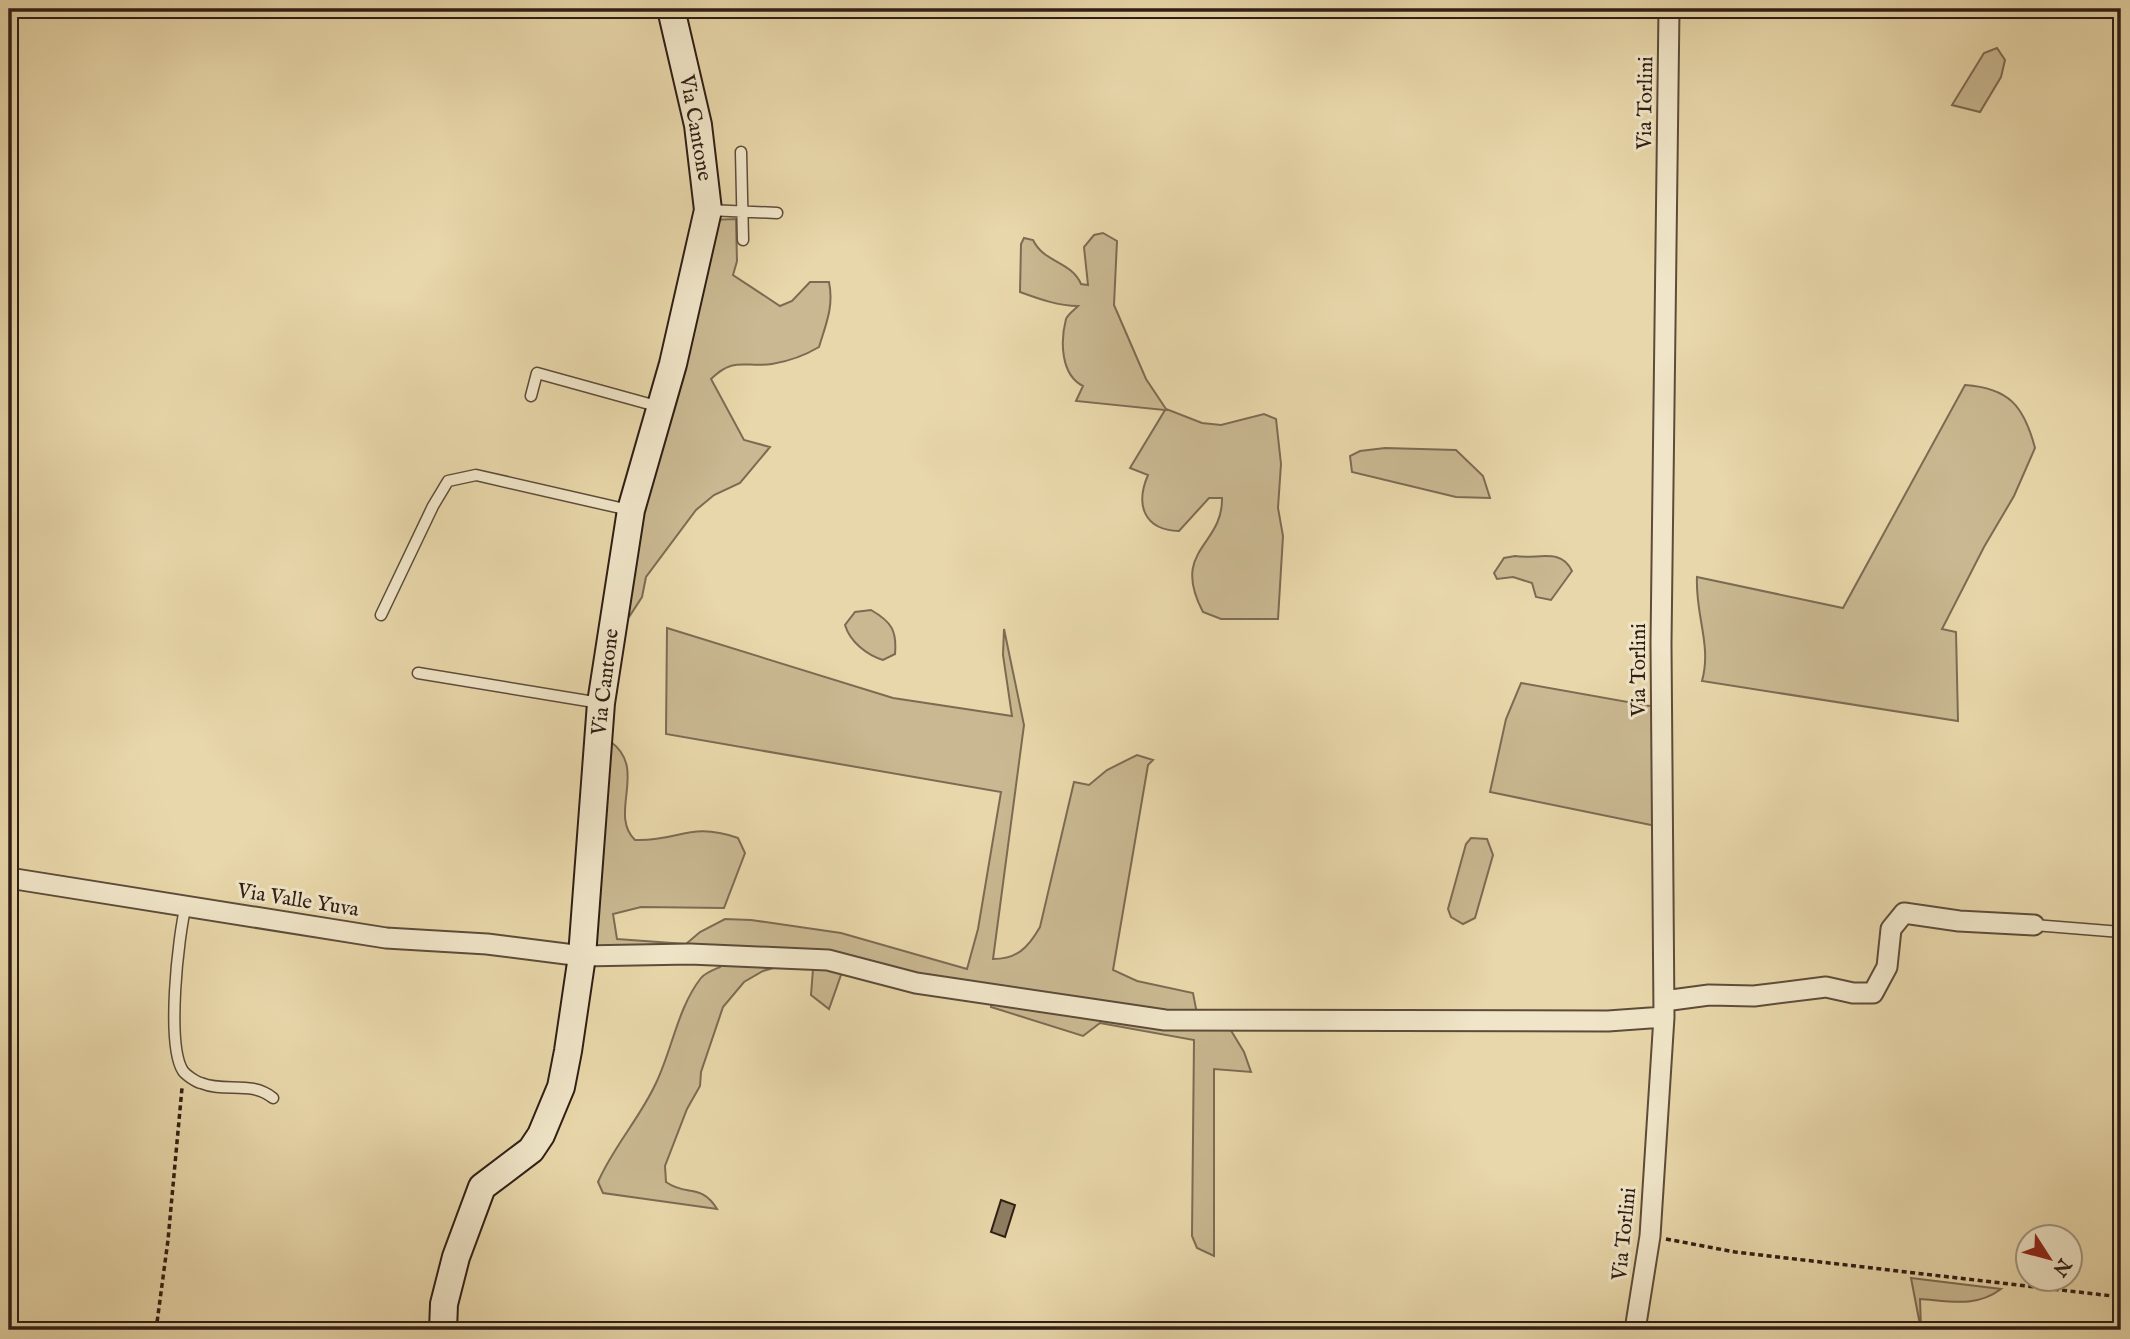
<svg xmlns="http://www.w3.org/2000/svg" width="2130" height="1339" viewBox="0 0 2130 1339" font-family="'IM FELL English',serif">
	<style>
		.green { fill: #c9b891; stroke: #7c6b53; stroke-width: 2 }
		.building { fill: #8f7e62; stroke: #2f1e15; stroke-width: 2 }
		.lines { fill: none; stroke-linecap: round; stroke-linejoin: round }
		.lane-casing { stroke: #5d4c3a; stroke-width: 13 }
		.street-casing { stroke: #5d4c3a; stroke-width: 23 }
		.secondary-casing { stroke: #2f1e15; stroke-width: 30 }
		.path { stroke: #2f1e15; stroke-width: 3.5; stroke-dasharray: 5 3.5; stroke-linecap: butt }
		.lane { stroke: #f0e5c8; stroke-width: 10 }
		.street { stroke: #f0e5c8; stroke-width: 19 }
		.secondary { stroke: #f0e5c8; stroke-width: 26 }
		.labels { text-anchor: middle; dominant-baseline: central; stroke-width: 6; stroke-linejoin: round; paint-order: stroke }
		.street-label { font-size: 21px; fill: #2f1e15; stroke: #f0e5c8 }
	</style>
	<rect width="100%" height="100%" fill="#e8d7aa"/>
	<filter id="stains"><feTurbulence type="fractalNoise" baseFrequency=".00286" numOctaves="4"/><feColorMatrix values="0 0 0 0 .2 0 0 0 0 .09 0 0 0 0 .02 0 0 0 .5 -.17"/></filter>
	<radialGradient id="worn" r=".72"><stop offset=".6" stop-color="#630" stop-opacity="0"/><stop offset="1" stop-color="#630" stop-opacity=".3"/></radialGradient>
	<path class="green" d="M1997,48L2005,60L2001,77L1980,112L1952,105L1984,53Z
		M736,219L737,261L733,275L780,306L792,301L810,282H829C834,306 826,324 819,347C804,356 790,361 772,364C745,368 734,356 711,379L744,440L770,447L740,483L714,495L696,510L646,577L642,597L629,617L619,624L708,220Z
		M1103,233L1117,241L1114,305L1146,379L1166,409L1202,423L1221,425L1264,414L1276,419L1281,464L1278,508L1283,536L1278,619H1221L1203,612C1170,549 1223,547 1222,498H1209L1179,531C1144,530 1135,505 1148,475L1130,468L1165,410L1076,401L1083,386C1061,375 1060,342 1066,319C1068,314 1074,310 1078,306C1059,306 1039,299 1020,292L1021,244L1024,238L1033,240C1044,263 1071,261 1081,284L1088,285L1084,247L1094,235Z
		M1965,385C2009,388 2024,406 2035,448L2014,496L1984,547L1942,629L1956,632L1958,721L1702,681C1712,645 1695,615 1697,577L1843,608Z
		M1385,448L1456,450L1483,476L1490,498L1456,497L1352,472L1350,456L1360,451Z
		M1515,556C1537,560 1561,547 1572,571L1551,600L1536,597L1532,583L1513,577L1497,579L1494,573L1504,558Z
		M871,610C892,622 897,631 895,654L883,660C867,655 850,642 845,625L855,612Z
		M667,628L893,698L1012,716L1003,655L1004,629L1024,725L993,959C1017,959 1028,948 1040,927L1074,782L1089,785L1107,770L1137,755L1153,760L1148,765L1113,970L1137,981L1193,993L1197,1014H1221L1244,1052L1251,1072L1214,1069V1256L1197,1248L1192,1236L1194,1040L1100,1023L1083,1036L991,1007L995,988L919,979L850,961L841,975L829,1009L811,995L813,969L784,965L763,971L744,982L723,1007L701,1072L700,1086L687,1109L665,1166L666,1182C687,1197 701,1183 717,1209L603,1193L598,1182C613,1147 640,1118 656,1083C672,1050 678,1007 701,978C705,973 713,970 720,967L721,952L591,948L611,742C648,769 608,814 635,840C679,842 689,821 738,838L745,853L724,908L641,907L613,914L617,939L686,944L700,932L725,919L751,920L841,933L967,969L978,929L1001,792L666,734Z
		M1521,683L1656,707V826L1490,792L1506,719Z
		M1471,838L1487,839L1493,855L1475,918L1463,924L1451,917L1448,909L1466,844Z
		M1911,1278L2001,1289C1976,1308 1949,1301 1920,1299L1921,1330Z"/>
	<path class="building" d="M1001,1200L1015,1205L1005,1237L991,1232Z"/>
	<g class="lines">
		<g class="lane-casing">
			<path id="lane" d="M741,152L743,240
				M708,210L777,213
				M531,396L537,373L660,407
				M381,615L433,506L448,481L476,475L629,510
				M418,673L600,703
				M186,905C178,936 166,1045 183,1071C186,1075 196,1082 201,1083C225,1093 251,1080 273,1098
				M2034,925L2121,932"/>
		</g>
		<g class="street-casing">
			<path id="street" d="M9,878L386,938L487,944L582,956L690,954L828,960L916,983L1165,1020L1608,1021L1664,1017
				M1664,1001L1709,995L1754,996L1826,987L1853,993H1873L1887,967L1891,929L1904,913L1959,921L2034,925
				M1635,1330L1650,1236L1664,1017L1661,643L1669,9"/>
		</g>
		<g class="secondary-casing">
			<path id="secondary" d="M443,1330L444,1304L456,1257L482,1187L531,1150L541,1135L561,1087L568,1051L582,956L601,703L631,510L673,364L708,210L698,125L671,9"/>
		</g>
		<path class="path" d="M1666,1239L1735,1252L2121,1297
			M156,1330L168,1240L182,1088"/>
		<use href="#lane" class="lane"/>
		<use href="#street" class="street"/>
		<use href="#secondary" class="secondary"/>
	</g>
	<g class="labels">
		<g class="street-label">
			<text transform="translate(1646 103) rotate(-89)">Via Torlini</text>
			<text transform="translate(695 128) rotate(80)">Via Cantone</text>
			<text transform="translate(1639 670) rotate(-90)">Via Torlini</text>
			<text transform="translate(606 682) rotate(-83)">Via Cantone</text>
			<text transform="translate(298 901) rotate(9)">Via Valle Yuva</text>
			<text transform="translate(1625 1234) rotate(-84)">Via Torlini</text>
		</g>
	</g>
	<rect width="2130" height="1339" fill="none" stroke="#e8d7aa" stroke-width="35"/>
	<rect x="10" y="10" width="2109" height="1318" fill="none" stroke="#2f1e15" stroke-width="3.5"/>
	<rect x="18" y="18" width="2095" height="1304" fill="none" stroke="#2f1e15" stroke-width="2"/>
	<g transform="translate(2049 1258) rotate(126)"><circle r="33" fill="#f0e5c8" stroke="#a39580" stroke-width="2"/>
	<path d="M0-5L12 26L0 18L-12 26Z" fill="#8f2418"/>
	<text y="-10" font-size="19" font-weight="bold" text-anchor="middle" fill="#2f1e15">N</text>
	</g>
	<rect width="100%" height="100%" filter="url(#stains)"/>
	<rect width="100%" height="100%" fill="url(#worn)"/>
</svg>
